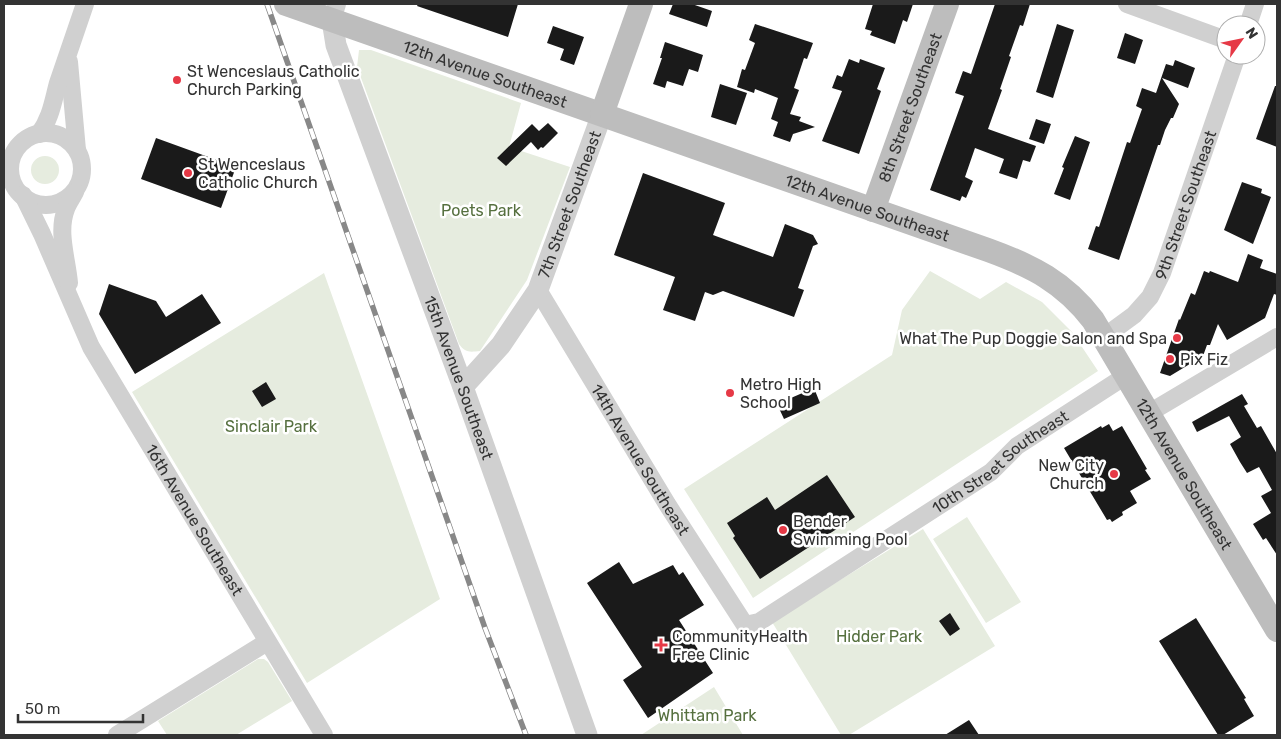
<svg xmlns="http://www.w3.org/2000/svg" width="1281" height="739" viewBox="0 0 1281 739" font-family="Rubik,sans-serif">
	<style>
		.green { fill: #e6ecdf }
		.building { fill: #1a1a1a }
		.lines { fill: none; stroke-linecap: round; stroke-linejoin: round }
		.minor { stroke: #d0d0d0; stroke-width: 18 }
		.tertiary { stroke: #d0d0d0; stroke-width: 21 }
		.secondary { stroke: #bdbdbd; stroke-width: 24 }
		.rail-casing { stroke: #888; stroke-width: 5.5 }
		.rail { stroke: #fff; stroke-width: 4; stroke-dasharray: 11; stroke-linecap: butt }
		.poi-dot { fill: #e63946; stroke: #fff; stroke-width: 2 }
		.labels { text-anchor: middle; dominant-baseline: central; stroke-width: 5; stroke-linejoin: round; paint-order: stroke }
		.poi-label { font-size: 16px; fill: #333; stroke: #fff; text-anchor: start }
		.street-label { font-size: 16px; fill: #333; stroke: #fff }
		.park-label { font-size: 16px; fill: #56703f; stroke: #fff }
	</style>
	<rect width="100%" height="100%" fill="#fff"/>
	<path class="green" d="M359,50H371L521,103L509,147L570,167L527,280L480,351C470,352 465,353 459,344L357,67Z
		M31 170a14 14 0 1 1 28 0a14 14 0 1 1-28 0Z
		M930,271L980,299L1006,282L1042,302L1072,332L1098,371L753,598L684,489L892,355L902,310Z
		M324,273L440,599L307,683L132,392Z
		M967,517L1021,602L986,623L933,539Z
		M923,529L995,646L849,735H841L772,622Z
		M258,659H264L268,662L292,701L236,735H167L158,721Z
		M714,687L743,735H641Z"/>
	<path class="building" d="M418,4H518L508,37L417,6Z
		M673,4H692L712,11L707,27L669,14Z
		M873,4H913L907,22L903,20L895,44L870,35L872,31L865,29Z
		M995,4H1030L1023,26L1020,25L1009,56L1011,57L1000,89L1002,90L988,129L1036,146L1030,162L1023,160L1017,179L999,173L1004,159L975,148L965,177L973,181L966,198L962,196L960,201L930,190L964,96L955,93L963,71L971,74Z
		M755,24L813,43L807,59L804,58L794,88L799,90L790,114L801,117L799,121L815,127L793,134L790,142L773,136L778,122L771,119L778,98L755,89L754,93L737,87L742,69L745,70L755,43L749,40Z
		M1057,24L1074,30L1053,98L1036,92Z
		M553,26L584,37L574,65L560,60L564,49L547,43Z
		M1125,33L1143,40L1135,64L1117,58Z
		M665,42L703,55L698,72L689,69L683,86L667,81L665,88L653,84L662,58H660Z
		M849,59L859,63L860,59L885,68L877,89L881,91L859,154L822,141L842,91L832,88L837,75L842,77Z
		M1175,60L1195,68L1188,88L1162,78L1179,104L1173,118H1171L1165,130L1160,145H1158L1119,260L1088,249L1096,226L1099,227L1127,142L1130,143L1142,109L1136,106L1142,88L1156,93L1166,64L1173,66Z
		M720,84L747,93L736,125L711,117Z
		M1275,86H1277V147L1256,139Z
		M1036,119L1051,124L1044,144L1029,139Z
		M548,123L558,133L543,148L541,147L538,150L531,142L506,166L497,158L532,124L539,131Z
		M1075,136L1090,142L1070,200L1054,194L1064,168L1062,167Z
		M156,138L236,167L221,208L141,179Z
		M643,173L725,203L713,235L773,257L785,224L813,235L818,244L813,246L798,288L804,290L794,317L723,291L713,295L705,292L695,321L663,310L675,277L614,255Z
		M1242,182L1262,189L1261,193L1271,197L1253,244L1224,230Z
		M1248,254L1263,260L1260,268L1277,274V295L1274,294L1265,318L1227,340L1218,324L1210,345H1207L1203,356L1170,376L1160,373L1179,319L1180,320L1191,293L1195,295L1204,271L1209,273L1210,271L1238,282Z
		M109,284L156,301L166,317L202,294L221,323L135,374L99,314Z
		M266,382L276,399L262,407L252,391Z
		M814,388L820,403L784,419L777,404Z
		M1242,394L1248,404L1244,406L1257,428L1261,426L1277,454V555L1266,538L1263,540L1253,524L1271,513L1261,496L1272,490L1259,467L1247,473L1240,462L1230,444L1241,437L1229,416L1197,432L1192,422Z
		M1109,424L1113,431L1122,426L1147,469L1145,470L1151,479L1130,491L1137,503L1122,512L1123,515L1112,522L1110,519L1107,520L1064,448L1101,426L1102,428Z
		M827,475L855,517L760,579L733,538L735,536L727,523L767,497L775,510Z
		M619,562L633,584L673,565L679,575L683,572L704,605L679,620L713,673L648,718L623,680L642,667L587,583Z
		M950,613L960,629L950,636L939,621Z
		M1196,618L1246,698L1244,699L1254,716L1223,735H1218L1159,641Z
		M969,720L979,735H945Z"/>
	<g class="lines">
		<g class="minor">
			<path d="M1127,4L1226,40"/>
			<path d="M332,20L337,4"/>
			<path d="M1248,25L1255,4"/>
			<path d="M69,62L77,150"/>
			<circle cx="46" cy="169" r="36"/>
			<path d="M39,134C51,118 53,101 58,83C67,56 76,30 85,4"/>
			<path id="s1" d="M23,195L42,234L91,347L324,735"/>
			<path d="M69,283C67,259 57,232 66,209C68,203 72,198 75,192"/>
			<path id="s2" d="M538,290L667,504L745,625L759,622L991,472L1017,446L1127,375"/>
			<path id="s3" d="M1104,337L1134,315L1150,297L1162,273L1237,55"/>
			<path d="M1149,413L1277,337"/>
			<path d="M117,735L267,642"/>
		</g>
		<g class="tertiary">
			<path id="s4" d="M332,20L336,45L463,387L587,735"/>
			<path id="s5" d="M463,387L501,345L538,290L602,114"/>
		</g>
		<g class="secondary">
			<path id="s6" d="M286,4L988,250C1032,266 1064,282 1093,320L1277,630"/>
			<path d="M602,114L641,4"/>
			<path id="s7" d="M873,210L947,4"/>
		</g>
		<g class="rail-casing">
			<path id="rail" d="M267,4L485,628L526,735"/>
		</g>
		<use href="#rail" class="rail"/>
	</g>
	<g class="poi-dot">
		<circle cx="177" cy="80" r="5"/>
		<circle cx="188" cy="173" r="5"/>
		<circle cx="1177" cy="338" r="5"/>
		<circle cx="1170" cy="359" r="5"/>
		<circle cx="730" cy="393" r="5"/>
		<circle cx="1114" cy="474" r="5"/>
		<circle cx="783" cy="530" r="5"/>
		<path d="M658.5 637.5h5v5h5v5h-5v5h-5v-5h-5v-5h5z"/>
	</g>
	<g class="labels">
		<g class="poi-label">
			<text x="187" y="71">St Wenceslaus Catholic<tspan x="187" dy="18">Church Parking</tspan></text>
			<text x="198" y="164">St Wenceslaus<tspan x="198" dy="18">Catholic Church</tspan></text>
			<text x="1167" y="338" text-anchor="end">What The Pup Doggie Salon and Spa</text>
			<text x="1180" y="359">Pix Fiz</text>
			<text x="740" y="384">Metro High<tspan x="740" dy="18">School</tspan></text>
			<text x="1104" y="465" text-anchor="end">New City<tspan x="1104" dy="18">Church</tspan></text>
			<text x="793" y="521">Bender<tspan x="793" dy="18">Swimming Pool</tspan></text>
			<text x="672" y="636">CommunityHealth<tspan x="672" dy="18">Free Clinic</tspan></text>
		</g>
		<g class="street-label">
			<text stroke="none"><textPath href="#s6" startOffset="211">12th Avenue Southeast</textPath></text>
			<text stroke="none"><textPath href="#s7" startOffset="109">8th Street Southeast</textPath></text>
			<text stroke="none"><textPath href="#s5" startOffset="214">7th Street Southeast</textPath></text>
			<text stroke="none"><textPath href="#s3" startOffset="160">9th Street Southeast</textPath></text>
			<text stroke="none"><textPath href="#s6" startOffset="616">12th Avenue Southeast</textPath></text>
			<text stroke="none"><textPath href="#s4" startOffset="380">15th Avenue Southeast</textPath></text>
			<text stroke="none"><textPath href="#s2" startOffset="198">14th Avenue Southeast</textPath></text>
			<text stroke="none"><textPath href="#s2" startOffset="698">10th Street Southeast</textPath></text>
			<text stroke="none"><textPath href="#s6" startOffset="1051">12th Avenue Southeast</textPath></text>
			<text stroke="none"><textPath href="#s1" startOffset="368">16th Avenue Southeast</textPath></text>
		</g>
		<g class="park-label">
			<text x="481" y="210">Poets Park</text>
			<text x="271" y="426">Sinclair Park</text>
			<text x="879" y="636">Hidder Park</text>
			<text x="707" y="715">Whittam Park</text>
		</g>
	</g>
	<rect width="1281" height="739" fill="none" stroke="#333333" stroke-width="10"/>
	<g transform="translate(1241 40) rotate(57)"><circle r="24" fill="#ffffff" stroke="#adadad"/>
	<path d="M0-4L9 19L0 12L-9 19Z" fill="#e63946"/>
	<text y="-8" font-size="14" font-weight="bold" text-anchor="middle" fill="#333333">N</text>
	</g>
	<path d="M18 714v8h125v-8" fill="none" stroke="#333333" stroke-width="2.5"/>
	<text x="25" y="714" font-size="15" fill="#333333" stroke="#ffffff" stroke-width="4" paint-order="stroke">50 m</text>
</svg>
